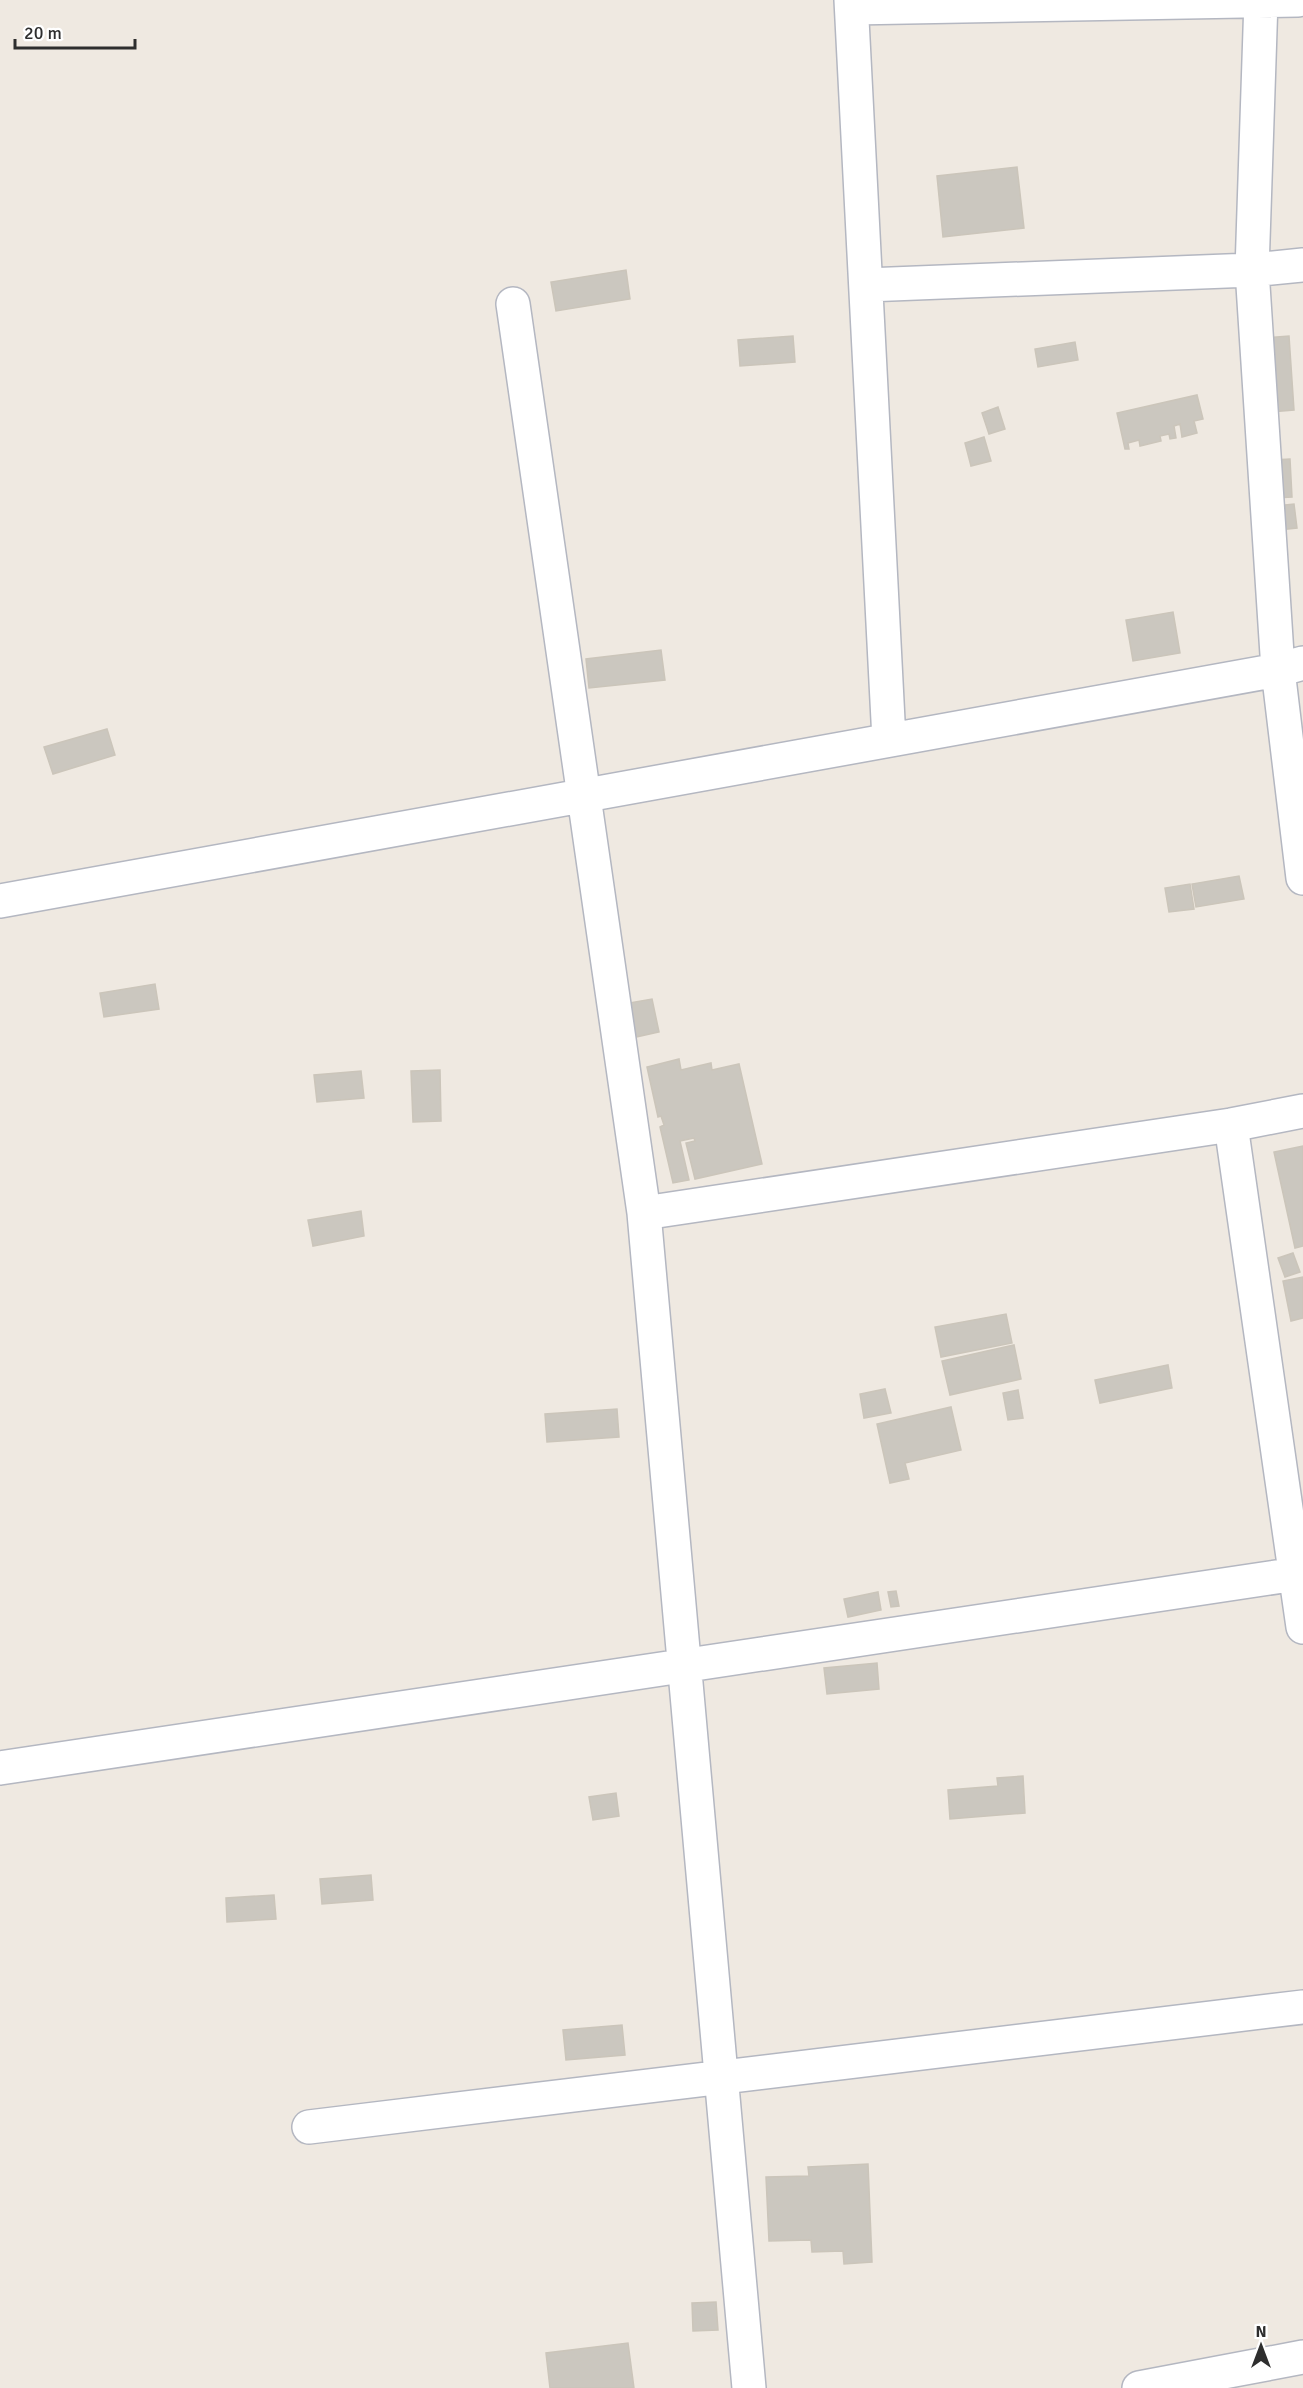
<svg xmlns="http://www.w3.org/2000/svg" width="1303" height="2388" viewBox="0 0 1303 2388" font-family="Signika,sans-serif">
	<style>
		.building { fill: #cbc7bf; stroke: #cbc5ba; stroke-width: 1.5 }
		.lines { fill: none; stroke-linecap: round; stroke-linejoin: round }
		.minor-casing { stroke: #b4b7c1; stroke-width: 36 }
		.minor { stroke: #fff; stroke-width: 33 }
	</style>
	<rect width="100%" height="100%" fill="#efe9e1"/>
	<path class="building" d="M1017,167L1024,228L943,237L937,176Z
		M626,270L630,299L556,311L551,282Z
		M793,336L795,362L740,366L738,340Z
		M1289,336L1294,410L1269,412L1263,338Z
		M1075,342L1078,360L1038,367L1035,349Z
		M1197,395L1203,419L1194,421L1197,433L1182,437L1180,424L1174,426L1176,438L1170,439L1169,434L1160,436L1161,441L1140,446L1139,440L1128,443L1129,449H1125L1117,413Z
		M998,407L1005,429L989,434L982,413Z
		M984,437L991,461L971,466L965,443Z
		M1290,459L1292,497L1274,498L1272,460Z
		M1294,504L1297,528L1279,530L1276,506Z
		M1173,612L1180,653L1133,661L1126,620Z
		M661,650L665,680L589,688L586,659Z
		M107,729L115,755L53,774L44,747Z
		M1239,876L1244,899L1196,907L1192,884Z
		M1190,884L1194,909L1169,912L1165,888Z
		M155,984L159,1009L104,1017L100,993Z
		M652,999L659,1032L636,1037L629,1003Z
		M679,1059L681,1070L711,1063L712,1070L739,1064L762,1164L695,1179L686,1143L695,1141L694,1138L680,1141L689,1180L673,1183L660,1127L664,1125L661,1116L658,1117L647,1067Z
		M440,1070L441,1121L413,1122L411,1071Z
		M361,1071L364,1098L317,1102L314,1075Z
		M1303,1146V1246L1295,1248L1274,1152Z
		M361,1211L364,1236L313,1246L308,1220Z
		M1293,1253L1300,1272L1285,1277L1278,1258Z
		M1303,1277V1318L1291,1321L1283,1281Z
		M1006,1314L1012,1343L941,1357L935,1327Z
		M1014,1345L1021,1379L950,1395L942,1361Z
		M1168,1365L1172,1388L1100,1403L1095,1380Z
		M885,1389L891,1413L864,1418L860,1394Z
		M1018,1390L1023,1418L1008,1420L1003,1393Z
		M951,1407L961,1450L905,1463L909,1479L890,1483L877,1424Z
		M617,1409L619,1437L547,1442L545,1414Z
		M896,1591L899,1606L891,1607L888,1592Z
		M878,1592L881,1610L848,1617L844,1599Z
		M877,1663L879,1689L827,1694L824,1668Z
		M1023,1776L1025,1813L950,1819L948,1790L998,1786L997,1778Z
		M616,1793L619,1816L593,1820L589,1797Z
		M371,1875L373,1900L322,1904L320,1879Z
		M274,1895L276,1919L227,1922L226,1898Z
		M622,2025L625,2055L566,2060L563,2030Z
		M868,2164L872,2262L844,2264L843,2251L812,2252L811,2240L769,2241L766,2177L809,2176L808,2167Z
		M716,2302L718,2330L693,2331L692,2303Z
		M628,2343L634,2388H550L546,2353Z"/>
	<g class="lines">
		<g class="minor-casing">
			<path id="minor" d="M851,0L889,740
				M1261,0L1252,270L1278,670L1303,878
				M852,8L1298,0
				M866,285L1252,270L1303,265
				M513,304L644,1213L749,2388
				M0,901L1278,670L1303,663
				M1231,1125L1303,1627
				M644,1213L1231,1125L1303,1111
				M0,1768L1303,1573
				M309,2127L1303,2007
				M1139,2388L1303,2357"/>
		</g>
		<use href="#minor" class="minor"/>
	</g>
	<g transform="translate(1261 2346)" stroke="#ffffff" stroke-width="4.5" paint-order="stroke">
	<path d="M0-4.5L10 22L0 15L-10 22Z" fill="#2e2e2e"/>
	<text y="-9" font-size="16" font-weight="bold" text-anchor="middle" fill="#2e2e2e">N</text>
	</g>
	<path d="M15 39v9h120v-9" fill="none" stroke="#2e2e2e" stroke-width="3"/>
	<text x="24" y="39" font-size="18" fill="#2e2e2e" stroke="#ffffff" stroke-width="4.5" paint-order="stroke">20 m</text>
</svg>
